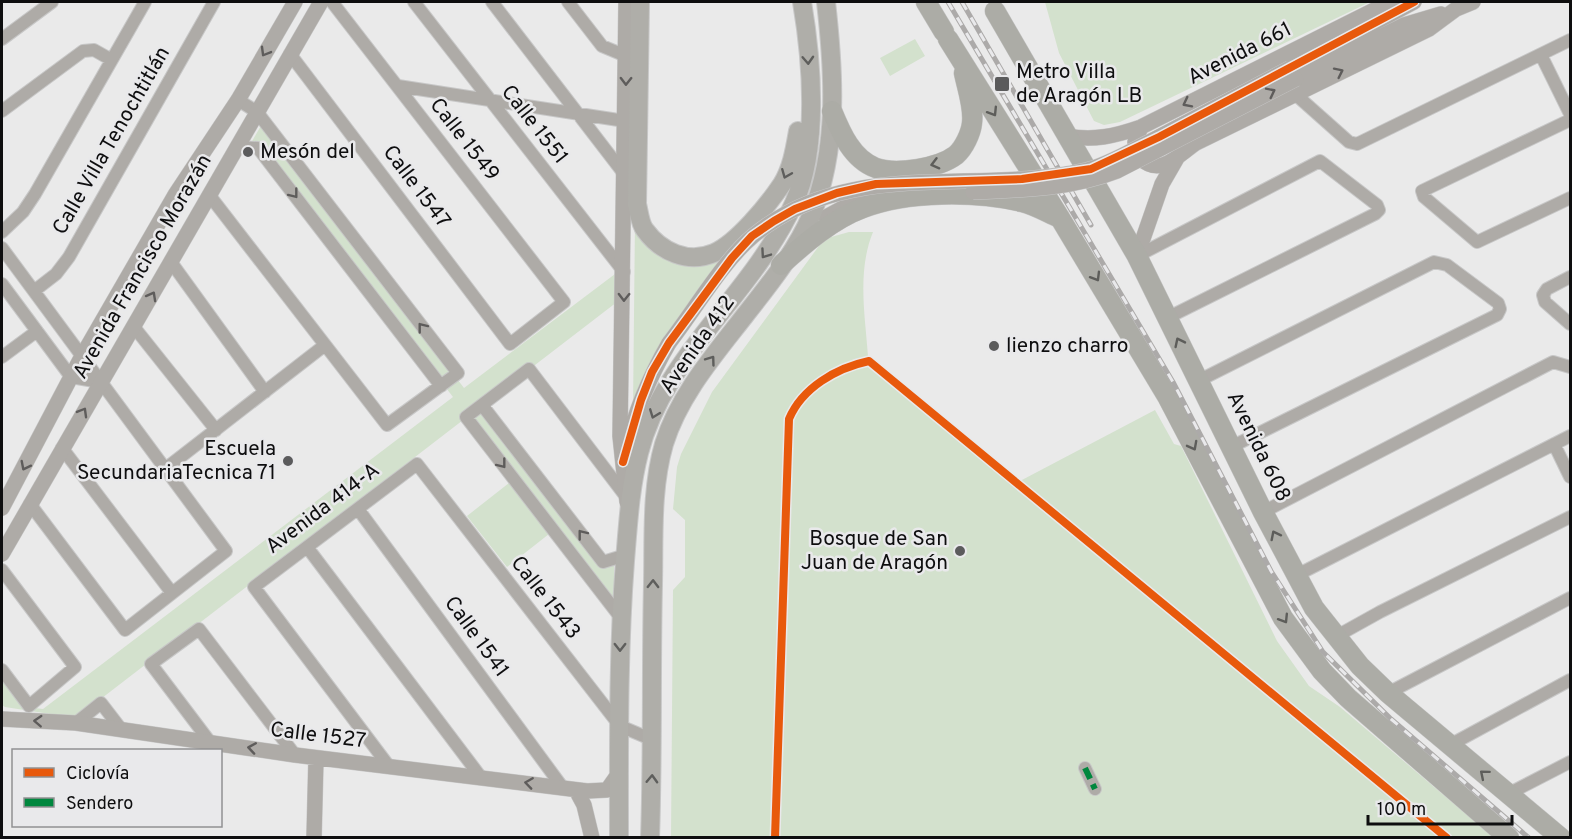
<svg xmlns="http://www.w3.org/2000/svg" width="1572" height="839" viewBox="0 0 1572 839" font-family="Overpass,sans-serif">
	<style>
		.green { fill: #d3e1cd }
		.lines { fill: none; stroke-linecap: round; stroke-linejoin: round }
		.minor-casing { stroke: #c7c7c7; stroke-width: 14 }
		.tertiary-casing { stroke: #c7c7c7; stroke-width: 16 }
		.primary-casing { stroke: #c7c7c7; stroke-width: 20 }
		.trunk-casing { stroke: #c7c7c7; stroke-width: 21 }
		.minor { stroke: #aeaba7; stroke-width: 12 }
		.tertiary { stroke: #aeaba7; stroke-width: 15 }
		.primary { stroke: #afaea9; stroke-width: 18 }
		.trunk { stroke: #acaca6; stroke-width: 20 }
		.rail-casing { stroke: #acaaa9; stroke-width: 5 }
		.rail { stroke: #e9e9eb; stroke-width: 3; stroke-dasharray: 9; stroke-linecap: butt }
		.tertiary-bridge-casing { stroke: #c7c7c7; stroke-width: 16; stroke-linecap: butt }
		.tertiary-bridge { stroke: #aeaba7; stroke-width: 15 }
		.quiet { stroke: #00873e; stroke-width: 6; stroke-dasharray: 12 6; stroke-linecap: butt }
		.cycleway-casing { stroke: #e9e9eb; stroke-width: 11 }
		.cycleway { stroke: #e8590c; stroke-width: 8 }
		.oneway { stroke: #5e5c5b }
		.oneway2 { stroke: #5e5e5c }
		.oneway3 { stroke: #5d5d5a }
		.poi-dot { fill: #5b5b5c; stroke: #e9e9eb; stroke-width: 2 }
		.labels { text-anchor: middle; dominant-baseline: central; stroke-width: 5; stroke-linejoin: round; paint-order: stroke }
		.street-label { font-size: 21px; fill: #0e0e0f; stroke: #e9e9eb }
		.poi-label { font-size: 21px; fill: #0e0e0f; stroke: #e9e9eb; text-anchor: start }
	</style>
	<rect width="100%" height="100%" fill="#eaeaea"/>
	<path class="green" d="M1045,2H1370L1120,122L1104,125L1094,121L1059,53Z
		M915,39L925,56L890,76L880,58Z
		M262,124L464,388L615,274L617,302L479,408L599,565H614V605L467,417L76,718L5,707L2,705V674L27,707L43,709L453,397L261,146L251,143Z
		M635,221L661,251L729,252L633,409Z
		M849,232H873C857,271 865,315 868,356L1020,481L1155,410L1174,444L1181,446L1277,641L1309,686L1340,707L1493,837L671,838L673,590L685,577V520L673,509L677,467L681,454L712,392L824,239Z
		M509,483L549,534L507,567L467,516Z"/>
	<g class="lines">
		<g class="minor-casing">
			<path id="minor" d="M414,2L624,272
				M492,2L625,175
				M568,2L602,46L626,56
				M2,39L52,2
				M290,54L510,344L564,302L332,2
				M1541,55L1570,114
				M398,86L625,121
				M1295,94L1349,142L1357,144L1570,40
				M2,111L83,51L94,50L110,59
				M1570,120L1422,191L1424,197L1477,242L1570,198
				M237,147L258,148L441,386
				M210,196L387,425L458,373L257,112L238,100
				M2,232L23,212L35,194L145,2
				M2,248L226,551L125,630L30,504
				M1137,256L1320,161L1377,205L1379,210L1375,214L1167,318
				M171,262L265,392
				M1570,277L1547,289L1543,295L1545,302L1570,324
				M2,284L71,377L100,382
				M34,291L56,274L69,257L214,2
				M134,327L216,430
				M2,357L37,331
				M1198,381L1434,262L1447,265L1498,303L1500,309L1497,315L1231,447
				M482,405L603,562L626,555
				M1554,444L1570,477
				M62,448L172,593
				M165,469L325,345
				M358,509L563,788
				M1263,512L1553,362L1570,367
				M307,547L480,776
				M2,570L75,667L29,706L2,670
				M1295,576L1570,436
				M621,618L466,417L529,369L624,494
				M1335,637L1380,612L1570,517
				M1388,693L1570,598
				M76,723L101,703L121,729
				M210,742L151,664L199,629L295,755
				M1450,745L1570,680
				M388,765L254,587L417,464L620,726L653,740
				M1085,768L1095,789
				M1508,794L1570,762"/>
		</g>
		<g class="tertiary-casing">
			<path id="tertiary" d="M626,2L620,436L627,502
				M1290,68L1414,2
				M1296,79L1404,25L1441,14
				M1141,127L1135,142L1140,158C1161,178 1179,154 1196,143L1429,29L1456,9L1473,2
				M1067,136C1094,141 1115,136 1141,127L1390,2
				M826,217L857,200L877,193
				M1137,256L1162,184L1177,158
				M627,448C635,410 650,376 669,343
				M2,508L82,356L175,195L238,100L295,2
				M2,554L321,2
				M2,719L76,723L295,755L587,791L607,790L619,773
				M576,790L584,805L592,838
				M314,838L316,758"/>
		</g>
		<g class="primary-casing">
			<path id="primary" d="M640,2L637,204C639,212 640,224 645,230C661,252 688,264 714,253C737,243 768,205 782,184C792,168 795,148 798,131
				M619,838C619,745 618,653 625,561C628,525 630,488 639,453C652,401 685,357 718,316C746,281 775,245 794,203C819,148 812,61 802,2
				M650,838C653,753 651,668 653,584C654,537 651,489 664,444C679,395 715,354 746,314C769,285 796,251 811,216C839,149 834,72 826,2"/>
		</g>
		<g class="trunk-casing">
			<path id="trunk" d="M926,2L944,32
				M995,11L1137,256L1263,512L1314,608L1360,666L1388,693L1561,838
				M948,39L1060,218L1167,396L1283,618L1322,671L1348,698L1509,838
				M832,111C841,133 852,159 876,168C897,175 939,168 956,155C964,148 971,133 972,123C974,107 967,88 964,73
				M781,265C805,243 833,219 863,208C908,191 975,191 1022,202C1035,205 1048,213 1060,218"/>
		</g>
		<use href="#minor" class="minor"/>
		<use href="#tertiary" class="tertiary"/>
		<use href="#primary" class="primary"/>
		<use href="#trunk" class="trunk"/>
		<g class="rail-casing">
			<path id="rail" d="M948,2L1173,382L1271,571L1323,652L1391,719L1529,838
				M962,2L1091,225"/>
		</g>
		<use href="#rail" class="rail"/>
		<g class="tertiary-bridge-casing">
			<path id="tertiary-bridge" d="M973,192C1022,190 1071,189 1117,171L1296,79
				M669,343C694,311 723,261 753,236C848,156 976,196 1087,170C1110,164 1132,150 1153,140C1199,116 1245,92 1290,68"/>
		</g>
		<use href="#tertiary-bridge" class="tertiary-bridge"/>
		<path class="quiet" d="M1085,768L1095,789"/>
		<g class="cycleway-casing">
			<path id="cycleway" d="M623,462L641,400L652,372L669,343L732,258L752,236L774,221L795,209L837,193L876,184L1022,179L1091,169L1159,137L1414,2
				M775,838L789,419C802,388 836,368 869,361L1447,838"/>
		</g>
		<use href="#cycleway" class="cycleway"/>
	</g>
	<defs><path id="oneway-chevron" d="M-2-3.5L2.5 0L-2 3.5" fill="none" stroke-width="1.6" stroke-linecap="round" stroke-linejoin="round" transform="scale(1.5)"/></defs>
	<g class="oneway">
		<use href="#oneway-chevron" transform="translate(265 52) rotate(120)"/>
		<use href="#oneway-chevron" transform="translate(1339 72) rotate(-26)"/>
		<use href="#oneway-chevron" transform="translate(626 81) rotate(91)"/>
		<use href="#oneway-chevron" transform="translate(1271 92) rotate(-27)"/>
		<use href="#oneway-chevron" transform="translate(1187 103) rotate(153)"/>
		<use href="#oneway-chevron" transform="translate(294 194) rotate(52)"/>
		<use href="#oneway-chevron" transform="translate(152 296) rotate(-61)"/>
		<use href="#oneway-chevron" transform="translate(624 297) rotate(91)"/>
		<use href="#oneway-chevron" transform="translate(422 327) rotate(-128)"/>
		<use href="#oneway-chevron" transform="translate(83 412) rotate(-60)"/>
		<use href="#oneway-chevron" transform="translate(502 464) rotate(52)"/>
		<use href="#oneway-chevron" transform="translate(25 466) rotate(117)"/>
		<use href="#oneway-chevron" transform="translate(582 534) rotate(-128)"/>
		<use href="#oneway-chevron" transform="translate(38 721) rotate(-177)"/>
		<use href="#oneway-chevron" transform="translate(252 748) rotate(-171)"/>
		<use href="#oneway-chevron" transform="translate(529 783) rotate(-172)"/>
	</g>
	<g class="oneway2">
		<use href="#oneway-chevron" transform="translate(808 60) rotate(87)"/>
		<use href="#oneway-chevron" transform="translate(786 174) rotate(112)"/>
		<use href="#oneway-chevron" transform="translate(765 254) rotate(125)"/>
		<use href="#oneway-chevron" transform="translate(711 360) rotate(-54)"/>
		<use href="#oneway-chevron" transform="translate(654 414) rotate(111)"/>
		<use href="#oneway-chevron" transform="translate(653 584) rotate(-89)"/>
		<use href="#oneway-chevron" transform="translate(620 647) rotate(90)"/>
		<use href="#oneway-chevron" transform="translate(652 779) rotate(-88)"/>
	</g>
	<g class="oneway3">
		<use href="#oneway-chevron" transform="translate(993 112) rotate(58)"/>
		<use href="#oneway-chevron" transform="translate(935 164) rotate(165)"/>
		<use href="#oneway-chevron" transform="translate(1096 277) rotate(59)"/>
		<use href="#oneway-chevron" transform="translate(1179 342) rotate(-116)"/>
		<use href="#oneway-chevron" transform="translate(1193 446) rotate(62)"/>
		<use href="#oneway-chevron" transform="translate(1275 535) rotate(-117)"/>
		<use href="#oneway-chevron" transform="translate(1284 619) rotate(58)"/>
		<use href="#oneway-chevron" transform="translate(1484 774) rotate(-140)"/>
	</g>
	<g class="poi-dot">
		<rect x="994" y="76" width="16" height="16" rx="3"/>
		<circle cx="248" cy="152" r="6"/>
		<circle cx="994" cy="346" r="6"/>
		<circle cx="288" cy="461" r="6"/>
		<circle cx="960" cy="551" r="6"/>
	</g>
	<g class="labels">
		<g class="street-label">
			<text transform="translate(1240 54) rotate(-27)">Avenida 661</text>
			<text transform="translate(534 125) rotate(52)">Calle 1551</text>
			<text transform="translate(464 140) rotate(52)">Calle 1549</text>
			<text transform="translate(112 141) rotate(-60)">Calle Villa Tenochtitlán</text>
			<text transform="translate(416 187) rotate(53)">Calle 1547</text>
			<text transform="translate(143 267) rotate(-60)">Avenida Francisco Morazán</text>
			<text transform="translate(698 345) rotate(-55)">Avenida 412</text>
			<text transform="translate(1258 447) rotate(64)">Avenida 608</text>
			<text transform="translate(323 509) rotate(-37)">Avenida 414-A</text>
			<text transform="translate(545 598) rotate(52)">Calle 1543</text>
			<text transform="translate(476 637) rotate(54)">Calle 1541</text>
			<text transform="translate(318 736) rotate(7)">Calle 1527</text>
		</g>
		<g class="poi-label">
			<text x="1016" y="72">Metro Villa<tspan x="1016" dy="24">de Aragón LB</tspan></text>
			<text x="260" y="152">Mesón del</text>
			<text x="1006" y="346">lienzo charro</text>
			<text x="276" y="449" text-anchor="end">Escuela<tspan x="276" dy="24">SecundariaTecnica 71</tspan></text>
			<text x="948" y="539" text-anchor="end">Bosque de San<tspan x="948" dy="24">Juan de Aragón</tspan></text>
		</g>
	</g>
	<rect width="1572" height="839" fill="none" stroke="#0e0e0f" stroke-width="6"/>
	<rect x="12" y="749" width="210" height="78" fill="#e9e9eb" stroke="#919193" stroke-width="1.5"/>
	<rect x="24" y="768" width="30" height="9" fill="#e8590c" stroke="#919193" stroke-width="1.5"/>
	<text x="66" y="779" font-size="18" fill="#0e0e0f">Ciclovía</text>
	<rect x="24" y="798" width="30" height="9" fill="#00873e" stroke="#919193" stroke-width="1.5"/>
	<text x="66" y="809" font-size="18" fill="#0e0e0f">Sendero</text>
	<path d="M1368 815v9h144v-9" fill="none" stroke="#0e0e0f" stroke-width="3"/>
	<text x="1377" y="815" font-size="18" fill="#0e0e0f" stroke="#e9e9eb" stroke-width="4.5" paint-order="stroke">100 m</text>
</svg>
